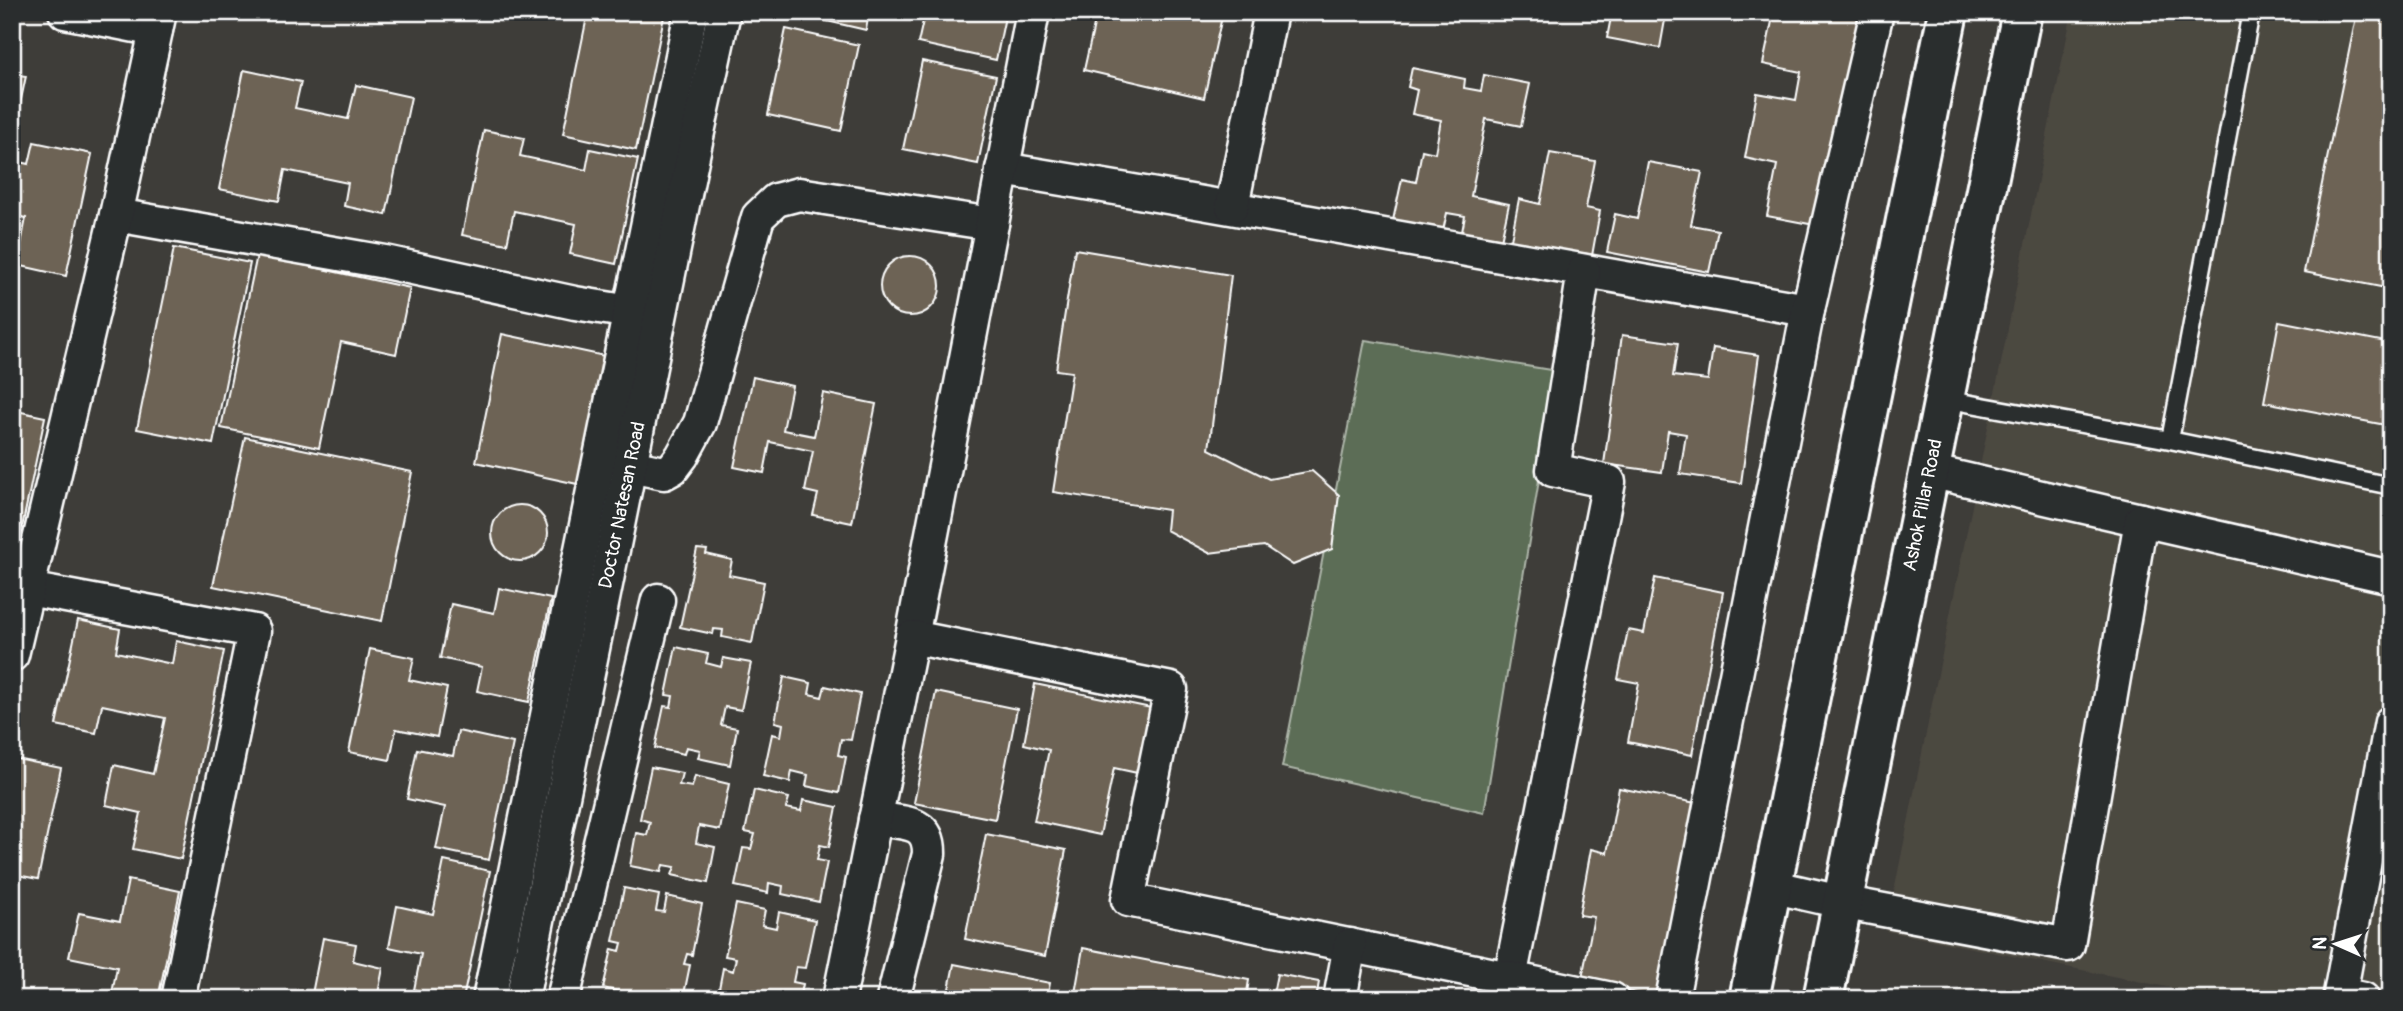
<svg xmlns="http://www.w3.org/2000/svg" width="2403" height="1011" viewBox="0 0 2403 1011" font-family="Pangolin,sans-serif">
	<style>
		.built { fill: #4c4841 }
		.green { fill: #5c6d56; stroke: #aeb6aa; stroke-width: 2 }
		.building { fill: #6d6354; stroke: #fff; stroke-width: 2 }
		.lines { fill: none; stroke-linecap: round; stroke-linejoin: round }
		.service-casing { stroke: #fff; stroke-width: 21 }
		.minor-casing { stroke: #fff; stroke-width: 37 }
		.secondary-casing { stroke: #fff; stroke-width: 44 }
		.service { stroke: #2a2d2e; stroke-width: 16 }
		.minor { stroke: #2a2d2e; stroke-width: 32 }
		.secondary { stroke: #2a2d2e; stroke-width: 38 }
		.labels { text-anchor: middle; dominant-baseline: central; stroke-width: 7; stroke-linejoin: round; paint-order: stroke }
		.street-label { font-size: 19px; fill: #fff; stroke: #2a2d2e }
	</style>
	<rect width="100%" height="100%" fill="#3e3d39"/>
	<filter id="ink" filterUnits="userSpaceOnUse"><feTurbulence type="fractalNoise" baseFrequency=".0143" numOctaves="2"/><feDisplacementMap in="SourceGraphic" scale="14" xChannelSelector="R" yChannelSelector="G"/><feConvolveMatrix kernelMatrix="1 2 1 2 8 2 1 2 1" color-interpolation-filters="sRGB"/></filter>
	<g filter="url(#ink)">
		<path class="built" d="M2072,12H2391V999H2186L2187,991L1886,931Z"/>
		<path class="green" d="M1365,340L1557,371L1484,813L1282,767Z"/>
		<path class="building" d="M588,12H665L636,150L563,134Z
			M788,12H869L866,30Z
			M925,12H1006L996,60L918,43Z
			M1097,12H1223L1204,98L1084,70Z
			M1461,12H1489L1488,18Z
			M1612,12H1648L1647,16L1665,20L1660,48L1607,38Z
			M1774,12H1862L1820,226L1767,216L1777,165L1745,158L1757,93L1796,100L1801,72L1763,64Z
			M2357,12H2391V289L2304,272Z
			M786,29L859,45L841,131L768,115Z
			M922,61L996,76L978,164L903,149Z
			M1412,68L1465,79L1464,88L1481,91L1484,75L1530,84L1521,126L1486,119L1471,196L1509,204L1500,245L1461,237L1465,216L1447,213L1442,235L1392,225L1402,179L1416,182L1422,150L1435,153L1441,120L1412,114L1417,90L1408,87Z
			M244,70L301,82L295,108L348,119L356,85L411,97L386,215L344,206L348,183L285,170L279,201L219,189Z
			M12,74L26,76L17,118L12,117Z
			M484,130L524,138L520,156L586,170L590,149L638,159L616,264L570,254L576,224L514,211L507,244L462,235Z
			M34,142L92,154L66,276L17,265L26,218L12,215V160L29,164Z
			M1550,153L1595,161L1586,208L1600,211L1590,267L1509,250L1519,199L1540,204Z
			M1648,162L1702,172L1691,225L1718,230L1709,272L1607,252L1615,214L1637,219Z
			M174,248L250,263L213,444L137,429Z
			M1075,249L1231,275L1209,449L1269,479L1312,471L1339,495L1332,549L1293,565L1264,546L1209,553L1166,530L1168,510L1053,492L1072,372L1056,370Z
			M257,255L410,288L396,354L341,342L319,448L221,428Z
			M880 286a30 30 0 1 1 60 0a30 30 0 1 1-60 0Z
			M2279,321L2391,343V426L2264,402Z
			M502,334L609,357L582,485L476,462Z
			M1622,335L1678,343L1673,376L1708,380L1713,348L1759,355L1741,483L1680,474L1686,434L1668,431L1662,472L1604,464Z
			M753,377L792,386L783,430L814,436L823,393L876,404L852,523L813,515L818,494L805,491L813,451L770,442L764,473L734,467Z
			M12,410L45,417L21,532L12,530Z
			M245,437L412,472L382,621L213,586Z
			M492 533a28 28 0 1 1 56 0a28 28 0 1 1-56 0Z
			M697,549L707,550L706,554L732,560L729,575L764,582L752,643L722,637L723,630L714,629L713,634L680,627Z
			M1655,578L1723,592L1692,755L1628,742L1639,683L1618,679L1628,630L1644,633Z
			M499,588L551,599L529,702L477,691L482,667L440,658L451,604L494,613Z
			M78,620L120,629L116,652L172,664L176,641L224,651L181,859L133,849L141,813L106,805L114,765L153,774L165,718L102,705L96,733L56,725Z
			M676,647L708,654L706,663L721,667L723,658L751,663L741,710L725,707L721,725L737,728L730,765L698,758L700,750L686,747L684,754L655,748L664,706L671,707L673,696L666,695Z
			M370,649L414,658L409,680L447,688L437,737L396,729L390,760L349,752Z
			M784,677L811,683L809,694L822,697L825,686L860,694L851,740L841,739L838,755L846,757L839,793L806,786L808,775L792,771L790,782L763,776L772,734L781,736L783,724L775,722Z
			M1035,684L1156,709L1142,774L1114,768L1100,835L1034,821L1049,750L1024,744Z
			M936,692L1017,709L995,819L914,803Z
			M458,731L513,743L489,860L436,849L445,807L407,799L417,749L453,756Z
			M12,758L61,768L38,879L12,874Z
			M651,767L682,773L679,785L692,787L695,776L729,784L720,830L699,826L696,843L715,847L708,883L672,875L675,867L663,865L661,872L630,866L636,833L647,835L650,822L640,819Z
			M1619,788L1696,803L1659,997L1581,983L1594,917L1579,915L1591,849L1607,853Z
			M754,790L789,798L786,808L801,811L803,800L837,807L829,847L820,845L817,860L827,862L819,902L782,894L783,886L769,883L768,893L735,886L743,848L751,849L755,834L745,832Z
			M986,834L1066,850L1045,956L965,939Z
			M444,861L490,871L463,999L414,990L421,954L389,947L397,906L433,914Z
			M128,880L180,891L158,999H111L117,967L69,957L79,913L120,921Z
			M624,888L659,895L656,911L664,912L667,896L702,904L692,955L687,954L684,964L690,965L683,999H654L649,998V994L638,992V996L603,988L612,949L620,951L622,943L613,941Z
			M736,904L765,910L762,925L776,928L779,912L815,920L805,968L796,967L793,982L803,984L800,999H717L723,968L733,971L736,958L725,956Z
			M323,938L356,944L353,961L383,968L377,999H311Z
			M1083,948L1249,980L1246,999H1074Z
			M954,964L1050,983L1047,999H947Z
			M1277,974L1319,982L1316,999H1272Z"/>
		<g class="lines">
			<g class="service-casing">
				<path id="service" d="M1944,399L2170,440L2391,486
					M2170,440L2251,12"/>
			</g>
			<g class="minor-casing">
				<g id="minor">
					<path d="M65,12L156,30"/>
					<path d="M1002,169C1271,213 1539,264 1808,310"/>
					<path d="M1232,206L1271,12"/>
					<path d="M116,215L385,262L575,303L649,315"/>
					<path d="M630,466L664,473L673,468L682,456L700,423L758,217L776,200L799,194L992,224"/>
					<path d="M1929,471L2141,520"/>
					<path d="M12,586L254,631L178,999"/>
					<path d="M912,637L1033,12"/>
					<path d="M12,655L116,215L160,12"/>
					<path d="M875,819C902,823 930,819 929,854L893,999"/>
					<path d="M1771,886L1841,902L2068,945L2141,520L2391,577"/>
					<path d="M1510,978L1609,482L1553,470L1584,271"/>
					<path d="M489,999L691,12"/>
					<path id="s1" d="M522,999L692,160L724,12"/>
					<path d="M563,999L658,600"/>
					<path d="M839,999L912,637L1171,689L1128,900L1612,999"/>
					<path d="M1340,999L1350,945"/>
					<path d="M1672,999L1808,310L1877,12"/>
					<path d="M2363,999L2340,994L2391,722"/>
				</g>
			</g>
			<g class="secondary-casing">
				<g id="secondary">
					<path d="M1749,999L1948,12"/>
					<path id="s2" d="M1823,999L2022,12"/>
				</g>
			</g>
			<use href="#service" class="service"/>
			<use href="#minor" class="minor"/>
			<use href="#secondary" class="secondary"/>
		</g>
	</g>
	<g class="labels">
		<g class="street-label">
			<text stroke="none"><textPath href="#s1" startOffset="504">Doctor Natesan Road</textPath></text>
			<text stroke="none"><textPath href="#s2" startOffset="504">Ashok Pillar Road</textPath></text>
		</g>
	</g>
	<rect width="2403" height="1011" fill="none" stroke="#2a2d2e" stroke-width="42"/>
	<rect x="21" y="21" width="2361" height="969" fill="none" stroke="#fff" stroke-width="2.5" filter="url(#ink)"/>
	<g transform="translate(2336 944) rotate(273)" stroke="#2a2d2e" stroke-width="5" paint-order="stroke">
	<path d="M0-5L12 26L0 18L-12 26Z" fill="#ffffff"/>
	<text y="-10" font-size="19" font-weight="bold" text-anchor="middle" fill="#ffffff">N</text>
	</g>
</svg>
